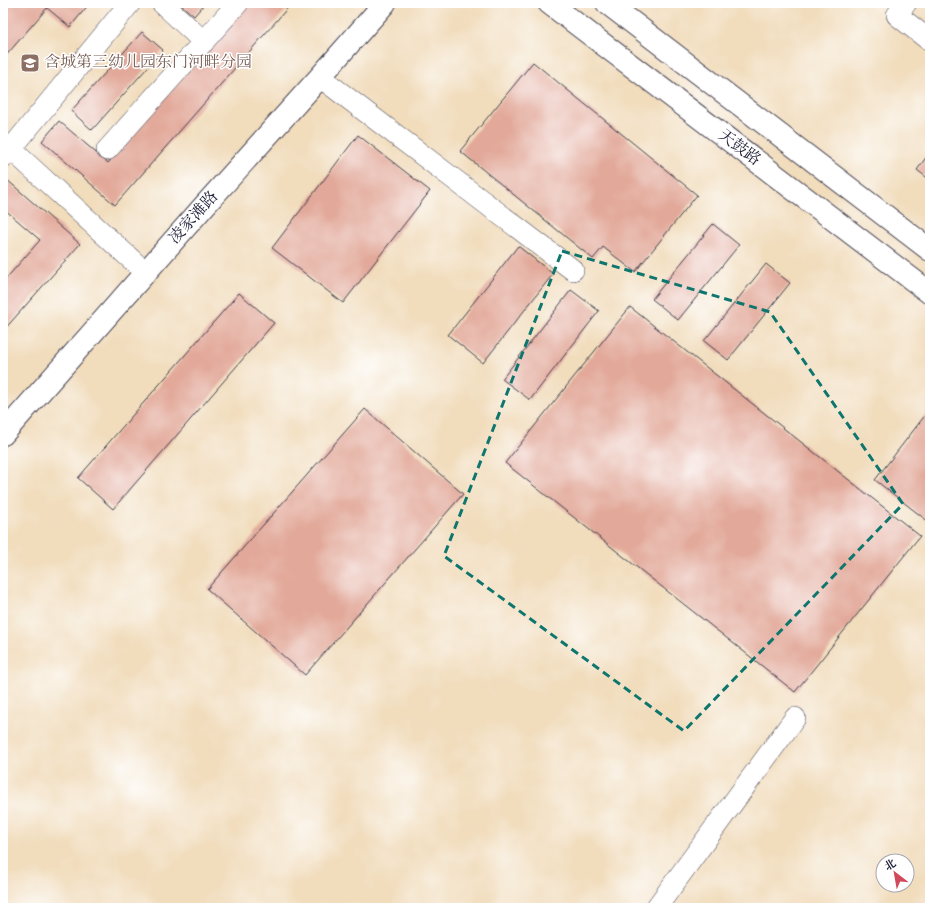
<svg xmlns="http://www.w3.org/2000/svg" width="933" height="911" viewBox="0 0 933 911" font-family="'IM FELL English','Noto Serif SC',serif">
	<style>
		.building { fill: #e2a899 }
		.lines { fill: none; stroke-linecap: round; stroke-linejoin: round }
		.minor-casing { stroke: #413e4e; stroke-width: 22 }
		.major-casing { stroke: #413e4e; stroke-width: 24 }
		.minor { stroke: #fff; stroke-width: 21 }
		.major { stroke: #fff; stroke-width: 22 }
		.marked { fill: none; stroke: #0f766e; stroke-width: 3; stroke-dasharray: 8 5; stroke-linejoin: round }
		.labels { text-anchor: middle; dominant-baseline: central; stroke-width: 3; stroke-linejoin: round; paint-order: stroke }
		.education-label { font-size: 16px; fill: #785e54; stroke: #fff; text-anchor: start }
		.street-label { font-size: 16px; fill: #22223b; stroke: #fff }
	</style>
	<rect width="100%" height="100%" fill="#fff"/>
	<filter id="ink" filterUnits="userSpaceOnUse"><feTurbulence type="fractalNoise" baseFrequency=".025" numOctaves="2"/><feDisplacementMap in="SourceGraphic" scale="8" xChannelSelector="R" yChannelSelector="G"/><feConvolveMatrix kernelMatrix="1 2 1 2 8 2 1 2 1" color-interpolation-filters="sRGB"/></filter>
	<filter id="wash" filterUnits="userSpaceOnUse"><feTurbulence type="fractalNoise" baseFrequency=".012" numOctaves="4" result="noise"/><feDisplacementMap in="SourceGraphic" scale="16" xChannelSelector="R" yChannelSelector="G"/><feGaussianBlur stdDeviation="0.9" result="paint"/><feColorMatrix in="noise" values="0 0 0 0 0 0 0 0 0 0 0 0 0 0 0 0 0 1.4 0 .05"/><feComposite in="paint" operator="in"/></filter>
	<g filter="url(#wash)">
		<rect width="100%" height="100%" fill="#f1dcbb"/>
		<g id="blocks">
			<path class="building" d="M6,3H90L70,27L47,8L3,59V6Z
				M179,3H205L194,16Z
				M247,3H292L115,205L42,141L59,121L108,163Z
				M142,32L163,50L92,130L71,111Z
				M533,62L697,195L635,272L603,247L593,259L460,151Z
				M358,135L430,191L343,303L272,248Z
				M930,152V180L917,170Z
				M5,178L80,244L3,331V282L40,240L3,208V181Z
				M713,224L739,245L678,320L652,299Z
				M518,246L553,274L483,363L448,335Z
				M766,264L790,283L728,360L704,341Z
				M571,290L599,311L530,400L502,379Z
				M239,293L274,323L113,509L78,478Z
				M630,307L920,536L795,692L505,463Z
				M365,409L463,494L305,675L207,589Z
				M930,409V523L875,480Z"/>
		</g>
	</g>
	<g filter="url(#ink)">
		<use href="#blocks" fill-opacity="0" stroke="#413e4e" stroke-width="1"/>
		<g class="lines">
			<g class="minor-casing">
				<path id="minor" d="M162,3L204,42
					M906,3L897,15L930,41
					M320,77L573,270
					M11,149L145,272
					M107,150L238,3
					M3,157L11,149L130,3
					M656,908L795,718"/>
			</g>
			<g class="major-casing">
				<path id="major" d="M549,3L930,293
					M607,3L930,250
					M3,434L205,205L320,77L385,3"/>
			</g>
			<use href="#minor" class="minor"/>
			<use href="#major" class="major"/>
		</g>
	</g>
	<path class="marked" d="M562,251L770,312L903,504L684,731L444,556Z"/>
	<defs>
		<g id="school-square" transform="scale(1)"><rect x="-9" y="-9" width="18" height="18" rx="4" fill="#8d6e63" stroke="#fff"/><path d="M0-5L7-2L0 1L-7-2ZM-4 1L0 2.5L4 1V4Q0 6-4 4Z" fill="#fff"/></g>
	</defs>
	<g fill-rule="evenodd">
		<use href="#school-square" x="30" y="63"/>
	</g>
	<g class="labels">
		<g class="education-label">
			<text x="44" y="63">含城第三幼儿园东门河畔分园</text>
		</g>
		<g class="street-label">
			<text transform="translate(739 148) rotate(37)">天鼓路</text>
			<text transform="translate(194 218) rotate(-48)">凌家滩路</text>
		</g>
	</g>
	<rect width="933" height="911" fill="none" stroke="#fff" stroke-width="16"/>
	<g transform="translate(895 873) rotate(329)"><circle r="19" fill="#ffffff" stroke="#a7a7b1"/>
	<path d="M0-3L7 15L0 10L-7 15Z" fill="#d1495b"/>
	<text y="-6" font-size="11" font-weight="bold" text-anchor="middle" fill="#22223b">北</text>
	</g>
</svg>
